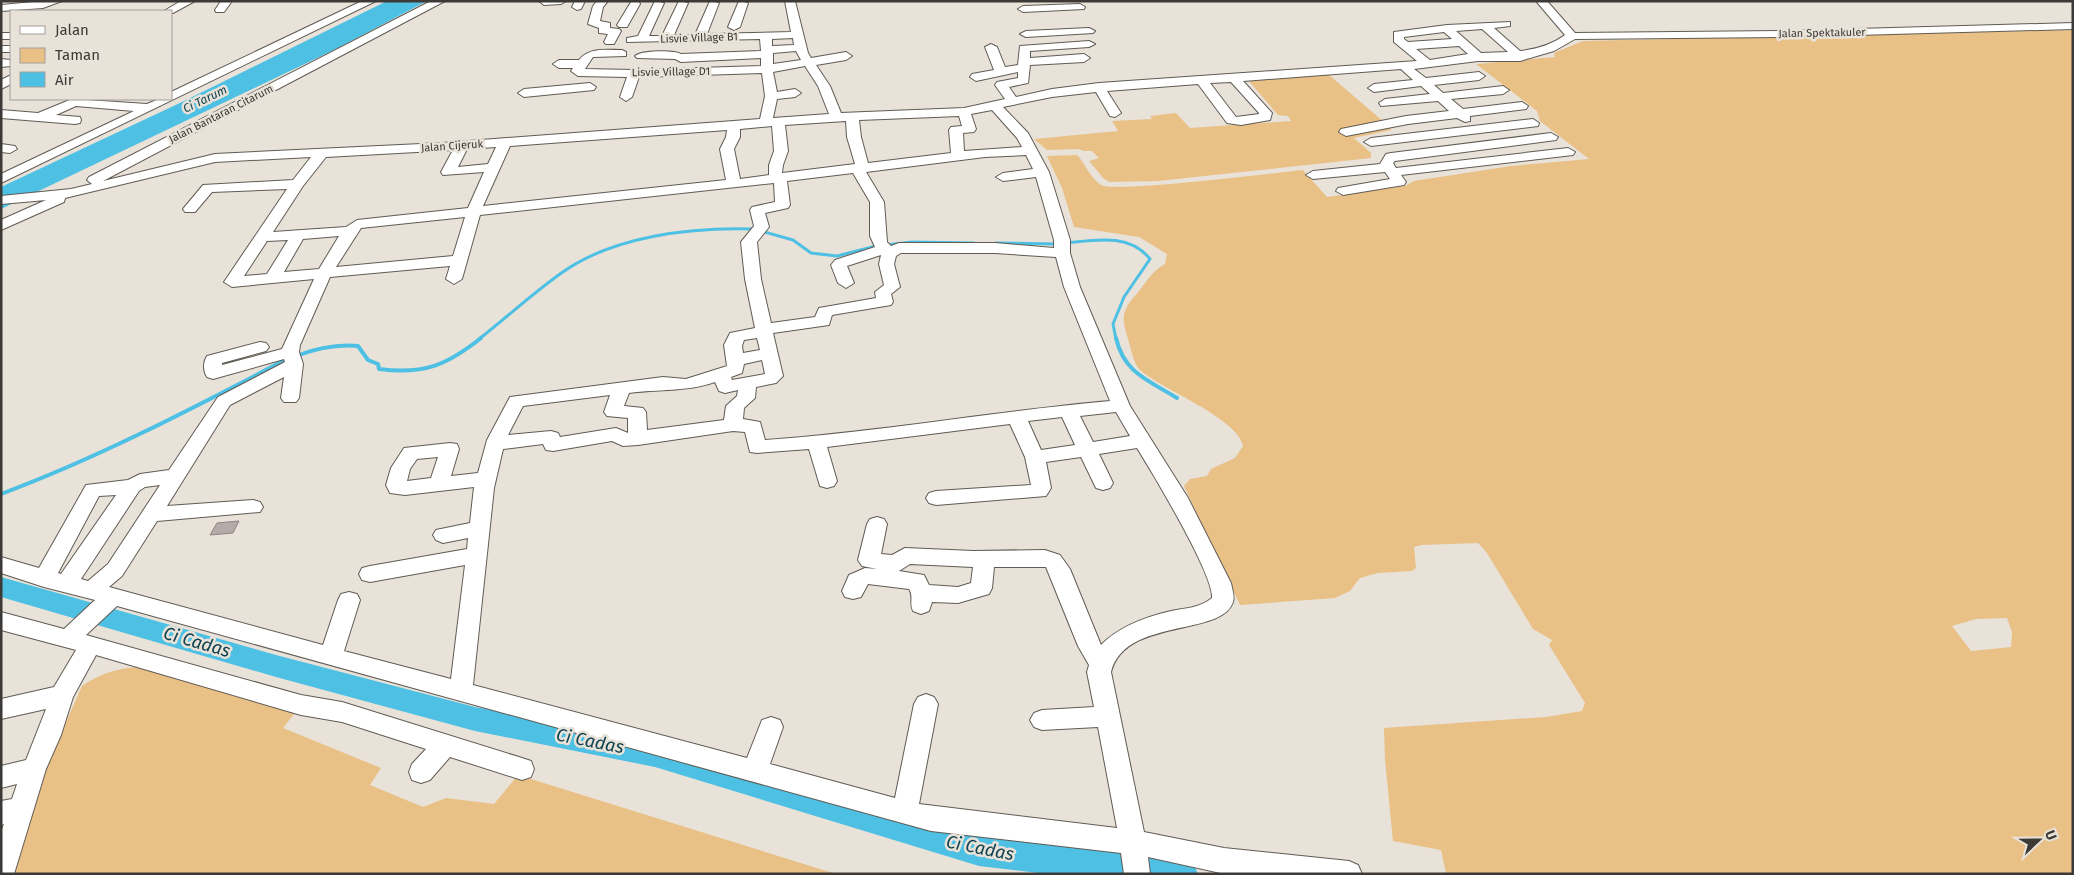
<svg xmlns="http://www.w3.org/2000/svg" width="2074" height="875" viewBox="0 0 2074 875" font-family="'Fira Sans',sans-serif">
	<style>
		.green { fill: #e9c086; fill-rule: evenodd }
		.water { fill: #4dc0e4 }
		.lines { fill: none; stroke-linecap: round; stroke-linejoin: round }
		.stream-far1 { stroke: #4dc0e4; stroke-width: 3 }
		.stream { stroke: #4dc0e4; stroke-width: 4 }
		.river { fill: #4dc0e4; fill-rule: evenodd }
		.building { fill: #b6aba8; stroke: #8e8381 }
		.minor-casing { stroke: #605b54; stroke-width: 2 }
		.minor { fill: #fff; fill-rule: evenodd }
		.labels { text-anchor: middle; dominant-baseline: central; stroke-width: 5; stroke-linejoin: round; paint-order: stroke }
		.far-street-label { font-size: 11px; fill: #3c3936; stroke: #e8e2d9 }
		.far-water-label { font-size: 12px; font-style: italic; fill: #0e4250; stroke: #e8e2d9 }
		.near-water-label { font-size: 18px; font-style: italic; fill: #0e4250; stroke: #e8e2d9 }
	</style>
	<rect width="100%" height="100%" fill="#e8e2d9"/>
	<path class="green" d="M2073,30V874H1463L1446,873L1441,850L1393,841L1385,760L1384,728L1546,717L1582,711L1585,703L1549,645L1552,640L1533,629L1487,553L1478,543L1421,545L1414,547L1416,568L1412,571L1378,573L1360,578L1350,591L1335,598L1240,605L1184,486L1190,479L1207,476L1211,469L1235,458L1243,446C1238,418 1161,389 1140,370C1133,363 1131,348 1128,339C1122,320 1121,312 1134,297C1145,285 1151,271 1165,264L1167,254L1139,237L1074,227L1062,188L1047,156L1077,155C1085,163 1090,178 1101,185C1115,193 1275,173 1303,170L1327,197L1405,186L1414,181L1511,166L1589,159L1540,121L1537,111L1476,64L1555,57L1554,53L1583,41ZM2007,618L2012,632L2011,647L1971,651L1952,626L1976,619Z
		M1328,74L1391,128V130L1354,138L1371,153V158L1158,181L1110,182L1104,179L1089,161L1099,158L1092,151H1084L1078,149L1047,150L1034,139L1118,131L1112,121L1152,119L1150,116L1176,113L1190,128L1291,121L1288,116L1278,115L1248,80Z
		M141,667L298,709L283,728L381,768L370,785L423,807L446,798L494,804L518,775L836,874H8L28,808L82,686C101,673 118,668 141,667Z"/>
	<path class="water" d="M387,1H427L336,49L1,209V187L182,102Z"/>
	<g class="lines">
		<path class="stream-far1" d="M761,231L793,240L811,253L837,256L880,245
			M996,243L1057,244
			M1066,243C1096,240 1129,233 1150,259L1124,297L1113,324L1116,339
			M886,245L912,242L974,243
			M479,339C506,318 532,294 560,274C612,236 691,227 754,229"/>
		<path class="stream" d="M1116,338C1124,373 1148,380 1177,398
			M296,356C317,348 336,344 358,346L368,360L378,364L379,369C424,375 447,365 481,338
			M1,494C100,457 193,408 287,359"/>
		<path class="river" d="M1,577L276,655L475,707L655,741L979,836L1182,859L1193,863L1198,874H1047L979,866L655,767L475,731L276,677L1,597Z"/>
	</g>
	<path class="building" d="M239,521L233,533L210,535L217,523Z"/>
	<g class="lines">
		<g class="minor-casing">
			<path id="minor" d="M44,1H62L43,8L1,11V5Z
				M181,1H195L173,13L164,11Z
				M221,1H232L224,12H216L215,10Z
				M362,1H376L1,183V174L134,111L76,106L56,115L80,117L81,120L80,123L75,124L1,118V110L38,113L72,99L147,104L159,99H171V92Z
				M431,1H445L103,181L215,154L442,143L760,119L765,96L762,73L639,77L632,97L626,101L620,97L627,77L578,76L571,71L573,68H559L553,64L559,60H579C589,47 606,50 622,50L626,52V56L593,57L585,69L634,70L761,66V58L681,62L675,59L637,58L635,56C641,50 675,50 681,54L761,51L760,39L627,42V38L638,36L655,1L664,3L649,36H662L679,1L688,3L674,35H695L710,1L719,3L707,34L791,32L785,1H795L808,53L811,58L846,52L852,56L846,60L816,65L830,86L841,113L964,108L1005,99L995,85L997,82L1018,78V72L976,81L970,77L972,74L994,70L985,47L991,44L997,47L1005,67L1018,65L1020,46L1089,41L1095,44L1089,47L1030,51V58L1084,54L1090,58L1084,62L1030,65L1028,83L1009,87L1016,97L1052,89L1099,83L1417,61L1394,42V32L1447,25L1510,22V26L1494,28L1520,51C1537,49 1551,45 1565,35L1536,1H1547L1575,33L1785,31L2073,23V29L1785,37L1575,39L1554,51L1520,61H1478L1414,69L1426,78L1479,72L1485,76L1479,80L1434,85L1443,93L1503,86L1509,90L1503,94L1451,99L1463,109L1522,102L1528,106L1526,109L1470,116V121L1465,122L1457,118L1408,124L1346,136L1339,132L1341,129L1406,116L1449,111L1438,101L1381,106L1379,103L1385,99L1430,94L1421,86L1374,92L1368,88L1374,84L1413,80L1401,69L1243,81L1272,113L1270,120L1241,125L1227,123L1198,84L1107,91L1121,113L1115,117L1110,116L1096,92L1052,97L1003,107L1028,133L1049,172L1070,240V253L1080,287L1130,406L1188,498L1231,583C1232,589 1235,596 1233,602C1222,637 1125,617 1111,672L1144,832L1224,848L1349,861L1358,865L1362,874H1225L1148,857L1150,874H1124L1121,853L931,831L117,606L86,635L301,695L342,702L522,758L531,761L534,769L531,777L522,780L450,757L430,780L421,783L412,780L409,772L412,764L426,749L342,722L301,715L96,655L73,697L61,735L46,769L14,874H1V832L4,824L1,825V801L12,799L17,784L1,788V766L26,760L46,709L1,719V699L54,687L76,650L1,630V612L64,629L95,600L44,587L1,573V557L39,568L86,485L128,480L140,474L169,470L218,397L285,362L284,359L213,379L207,377C203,371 203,362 207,356L260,342L266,343L269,347L266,351L222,363V365L282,349L314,279L232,287L224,282L287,189L212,192L195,212H185L183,209L203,185L293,180L311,157L215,162L65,198L64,202L1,230V220L46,200L1,204V196L71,189L92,184L87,180L89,177ZM1482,29L1508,52L1481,53L1456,31ZM1444,32L1452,39L1408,42L1404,39V37ZM793,38L794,45L772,46V39ZM1459,46L1468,54L1430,60L1416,49ZM796,51L801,60L773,64V53ZM805,66L818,86L829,114L773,118L777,99L795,97L801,93L795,89L777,92L773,72ZM1231,82L1259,113V114L1236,117L1210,83ZM992,110L1017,138L1022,147L964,151L963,133L974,132L976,129L971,114ZM959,116L962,126L951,127L949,130L951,153L868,163L861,137L859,120ZM846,121L847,137L855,164L782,173L783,165L788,151L785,125ZM772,126L774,151L769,165V175L740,179L734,149L740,137V129ZM727,130L726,137L720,149L726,180L483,206L510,146ZM496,147L488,164L458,167L467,149ZM453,150L441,172L443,175L484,172L468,208L357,220L346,227L273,232L303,186L326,157ZM1026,155L1033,169L1003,173L996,177L1003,181L1036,177L1054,240V248L995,243H899L891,246L887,242L884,202L866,172L985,157ZM853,173L870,202V236L875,247L835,260L831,265L838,283L846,288L854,283L847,266L881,255L879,264L884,285L875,292L876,298L819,308L815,317L771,323L761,279L757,242L769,227L765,213L788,208L790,205L787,181ZM774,183L775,202L752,207L750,210L754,226L741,242L745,279L755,328L730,333L724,345L727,366L686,379L663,377L510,397L487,440L478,473L451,476L459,449L457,444L450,443L404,448L391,468L386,485L390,493L405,495L474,487L470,523L436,530L433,535L436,540L443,543L468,538L467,549L370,566L362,568L359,574L362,580L370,582L465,565L451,679L344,651L360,600L357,594L349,592L341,594L338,600L323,645L109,587L122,576L157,521L260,512L263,507L260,502L253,500L167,506L230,405L284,377L281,398L284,402H296L299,398L303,364L299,352L300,345L330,277L450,266L446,279L454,284L462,279L480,215ZM465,217L453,256L336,267L361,228ZM339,236L319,269L284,272L303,239ZM288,240L267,274L244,276L267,241ZM901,253H995L1056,257L1064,287L1110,401C995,411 880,432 765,440L760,422L743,419L744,408L755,398L756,387L776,383L783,376L773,333L829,325L832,315L891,305L893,302L891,294L900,287L894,264L896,256ZM757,338L760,350L743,353L742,346L744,340ZM762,360L765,374L732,380L731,377L742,373L744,364ZM715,382L719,391L725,393L738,390L737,396L726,406L724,420L647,430L646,412L643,408L624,406L629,393C659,389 686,392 715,382ZM610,395L604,412L607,416L628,418V433L616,428L560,437L558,433L551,431L508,435L523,406ZM1116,412L1130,436L1093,442L1080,416ZM1062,417L1075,445L1041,450L1028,421ZM1010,424L1025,457L1031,485L936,491L929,493L926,498L929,503L936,505L1046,496L1051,488L1046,462L1081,457L1096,488L1103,490L1110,488L1113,483L1099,454L1137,448C1152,472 1214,575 1212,598C1200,608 1185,608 1171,611C1145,617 1120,626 1101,645L1070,569L1060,555L1045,550L973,551L905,548L892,555L881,554L887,524L884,519L877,517L870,519L867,524L858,560L862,566L877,569L865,568L849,575L842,591L845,597L853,599L861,597L868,584L909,589C914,596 909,603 913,611L921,614L929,611L932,602L958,603L989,594L992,588L994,567H1046L1078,646L1089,665L1087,672L1094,707L1042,710L1034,713L1030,720L1034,727L1042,730L1098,727L1117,828L919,804L938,704L934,697L926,694L918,697L914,704L895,798L770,764L783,727L780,720L771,717L762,720L747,758L473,685L494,488L503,449L543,444L546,450L553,451L612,441L623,446L638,445L733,431L745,432L750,452L757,453L809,449L820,486L827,488L834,486L837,481L827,447ZM438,457L431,478L407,481L410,469L417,459ZM160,485L108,564L88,581L81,579L139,491L145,487ZM116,495L61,574L58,573L99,496ZM910,564L973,567L971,583L958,587L929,585L924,575L899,571Z
				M539,1H566L561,4L544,5Z
				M575,1H585L581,9L577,10L572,7Z
				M597,1H608L603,7L600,21L610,23V28L619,29L621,31L614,44H606L604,42L608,34L599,33V28L588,24L593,6Z
				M739,1L748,3L740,27L734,30L728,27Z
				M631,2H639L640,4L627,27H619L617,25Z
				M1080,4L1085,7L1084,9L1023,12L1018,9L1023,6Z
				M1089,28L1095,31L1093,33L1026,37L1020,34L1026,31Z
				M1,33H11V39H1Z
				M1,46H11V52H1Z
				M1,59L11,60V66L1,67Z
				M11,75V84L1,89V80Z
				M590,83L596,87L594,90L524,97L518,93L524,89Z
				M1533,119L1539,123L1538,126L1371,146L1364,142L1371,138Z
				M1551,133L1558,137L1556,140L1395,161L1393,163L1396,168L1568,148L1575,152L1573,155L1401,175L1406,182L1404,185L1343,195L1336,191L1338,188L1390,179L1385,172L1313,179L1306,175L1313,171L1380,164L1386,154L1391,153Z
				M1,144L15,146L17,149L10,153L1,152Z"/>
		</g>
		<use href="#minor" class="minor"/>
	</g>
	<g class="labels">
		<g class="far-street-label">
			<text transform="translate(1822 33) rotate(-1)">Jalan Spektakuler</text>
			<text transform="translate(699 38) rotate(-2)">Lisvie Village B1</text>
			<text transform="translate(671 72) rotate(-1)">Lisvie Village D1</text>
			<text transform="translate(221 114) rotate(-27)">Jalan Bantaran Citarum</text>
			<text transform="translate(452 146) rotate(-4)">Jalan Cijeruk</text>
		</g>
		<g class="far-water-label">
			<text transform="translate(205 99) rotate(-26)">Ci Tarum</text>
		</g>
		<g class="near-water-label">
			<text transform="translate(197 642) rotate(16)">Ci Cadas</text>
			<text transform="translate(590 741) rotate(11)">Ci Cadas</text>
			<text transform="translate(980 848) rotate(11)">Ci Cadas</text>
		</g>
	</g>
	<rect width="2074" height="875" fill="none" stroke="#3c3936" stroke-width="5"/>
	<rect x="10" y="10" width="162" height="90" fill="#e8e2d9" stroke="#a39e98"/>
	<rect x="20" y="26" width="25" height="8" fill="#ffffff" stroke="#a39e98"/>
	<text x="55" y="35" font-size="15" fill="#3c3936">Jalan</text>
	<rect x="20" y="48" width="25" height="15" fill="#e9c086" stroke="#a39e98"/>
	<text x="55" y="60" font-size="15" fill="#3c3936">Taman</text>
	<rect x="20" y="72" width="25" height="15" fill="#4dc0e4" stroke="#a39e98"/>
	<text x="55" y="85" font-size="15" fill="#3c3936">Air</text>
	<g transform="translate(2039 840) rotate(68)" stroke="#e8e2d9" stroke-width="4" paint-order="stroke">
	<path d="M0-4L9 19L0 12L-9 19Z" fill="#3c3936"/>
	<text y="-8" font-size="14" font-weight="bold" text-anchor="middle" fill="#3c3936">U</text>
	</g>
</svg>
